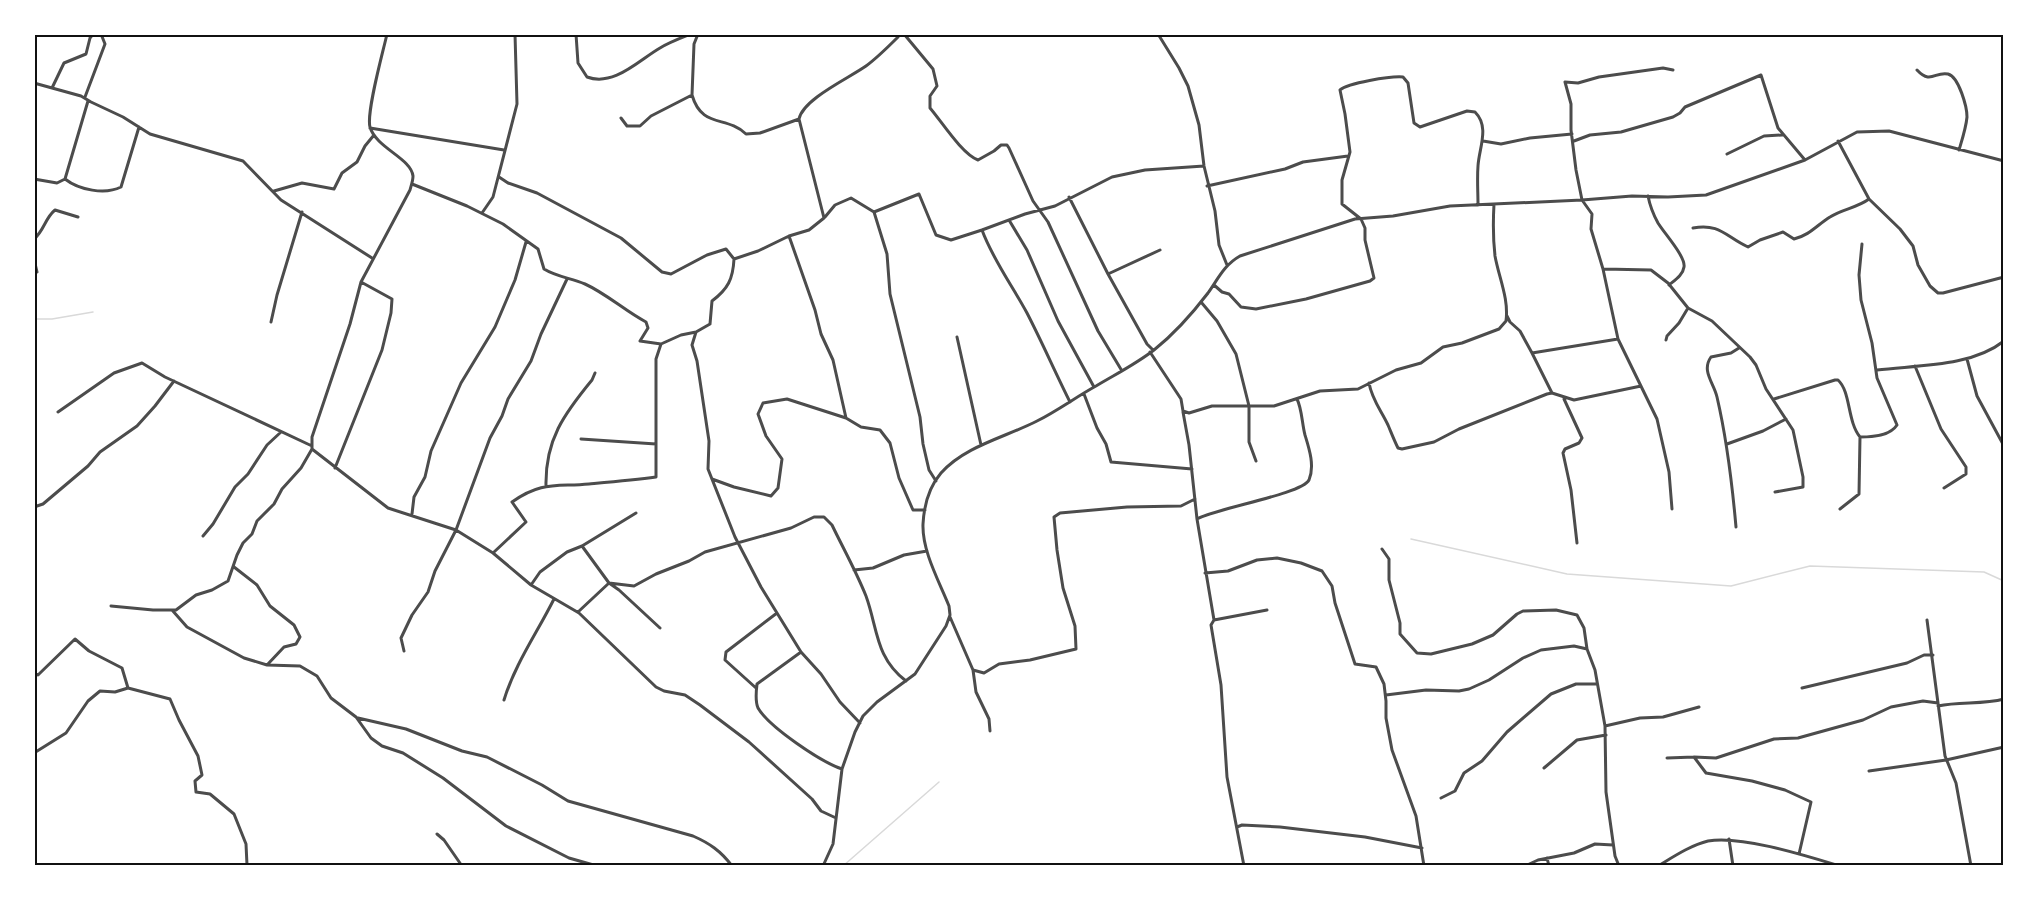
<svg xmlns="http://www.w3.org/2000/svg" width="2038" height="900" viewBox="0 0 2038 900" font-family="'Space Grotesk',sans-serif">
	<style>
		.lines { fill: none; stroke-linecap: round; stroke-linejoin: round }
		.stream { stroke: #d9d9d9; stroke-width: 1.5 }
		.minor { stroke: #4c4c4c; stroke-width: 3 }
		.neatline { fill: none; stroke: #111; stroke-width: 2 }
	</style>
	<rect width="100%" height="100%" fill="#fff"/>
	<g class="lines">
		<path class="stream" d="M34,319H52L93,312
			M1411,539L1567,574L1731,586L1810,566L1984,572L2004,581
			M843,866L939,782"/>
		<path class="minor" d="M387,34C383,52 366,113 370,127C376,148 411,158 413,176C413,181 411,186 410,190L361,282L350,324L312,437V449L388,508L456,530L493,553L531,585L579,613L656,687L664,691L685,695L700,705L749,742L812,799L821,811L836,818
			M576,34L578,63L587,77C614,87 639,60 660,48C670,42 681,38 691,34
			M899,34L898,37C888,47 877,58 866,66C849,78 803,99 799,119L824,218L809,230L789,236L815,310L821,334L833,360L846,418L861,427L880,430L890,443L899,478L913,510H925
			M904,34L933,69L937,86L930,96V108C942,122 962,154 978,160L994,151L1001,145H1007L1009,148L1033,201L1048,222L1098,331L1122,371
			M1158,34L1179,68L1188,86L1199,125L1204,166L1215,211L1219,245L1227,265
			M1917,70C1931,85 1935,71 1948,74C1959,77 1967,107 1967,117C1966,128 1962,140 1959,150
			M34,83L81,96L91,102L123,117L150,134L243,161L281,200L372,258
			M52,88L64,63L86,54L90,38L93,34
			M692,95C702,129 726,115 746,134L760,133L799,119
			M85,97L105,44L101,34
			M621,118L627,126H640L651,116L692,95L694,44L698,34
			M370,128L504,150
			M1483,141L1501,144L1530,138L1572,134
			M1574,141L1590,135L1621,132L1673,117L1680,113L1685,107L1761,75L1778,128L1805,160
			M1838,141L1869,199L1900,229L1913,246L1918,265L1930,286L1938,293H1943L2004,277
			M1727,154L1764,136L1782,135
			M499,177L508,183L537,193L621,238L662,272L671,274L707,255L726,249L734,259
			M34,179L57,183L65,179L88,101
			M65,179C79,190 105,195 121,187L139,127
			M412,184L467,206L503,224L538,249L544,269C557,277 571,278 585,284C607,294 625,311 646,322L648,328L640,341L661,344
			M1207,186L1285,169L1303,162L1348,156
			M274,191L302,183L334,189L342,173L357,162L365,146L374,135
			M1648,196C1650,206 1653,214 1658,223C1664,233 1686,257 1684,267C1683,275 1675,280 1669,285
			M1069,197L1108,274L1147,344L1153,350
			M874,212L919,194L936,235L951,240L982,230
			M482,213L493,197L517,104L515,34
			M825,217L835,205L851,198L874,212L887,254L890,294L920,417L923,444L929,470L936,481
			M1009,220L1027,250L1058,321L1094,387
			M1693,228C1720,223 1726,237 1748,247L1760,240L1783,232L1794,239C1810,235 1817,225 1830,217C1842,209 1857,208 1869,199
			M789,236L758,251L734,259C733,279 728,289 712,301L710,324L696,332L692,345L697,361L709,441L708,469L735,537L761,587L801,652L821,674L840,702L860,723
			M34,239C44,231 45,218 55,210L78,217
			M34,259L37,272
			M1604,269L1651,270L1668,283L1688,308L1712,321L1750,357L1756,365L1766,389L1793,430L1803,477V487L1775,492
			M1108,274L1160,250
			M1214,285L1222,292L1229,294L1241,307L1256,309L1306,299L1370,281L1374,278L1365,240V228L1361,219L1342,204V180L1350,152L1345,114L1340,90C1348,83 1390,76 1403,77L1408,83L1414,123L1420,127L1467,111L1475,112C1490,127 1479,148 1478,166C1477,179 1478,192 1478,205
			M1201,302L1217,321L1236,354L1249,406V442L1256,461
			M1507,316L1510,322L1520,331L1532,353
			M271,322L277,295L302,212
			M957,337L981,445
			M1666,340L1667,336L1679,323L1688,308
			M1150,352L1181,399L1183,411L1189,413L1212,406H1274L1320,391L1358,389L1396,370L1421,363L1443,347L1462,343L1499,329L1506,321C1509,299 1499,278 1495,256C1493,239 1493,222 1494,204
			M1967,359L1977,396L2004,446
			M1915,366L1941,429L1966,467V474L1944,488
			M1877,370C1918,365 1971,367 2004,341
			M1369,383C1372,400 1381,410 1388,425C1391,432 1394,440 1398,448L1402,449L1434,442L1459,429L1547,394L1552,393L1574,400L1641,386
			M1552,393L1532,353L1618,339
			M1084,394L1097,428L1106,444L1111,462L1192,469
			M1564,399L1582,438L1579,443L1565,449L1563,453L1571,490L1577,543
			M1774,399L1835,380H1838C1851,392 1847,421 1860,437L1859,494L1840,509
			M1070,402C1055,372 1042,342 1027,313C1012,285 993,260 982,230L1025,214L1055,206L1112,177L1145,170L1204,166
			M58,412L114,373L142,363L165,377L312,446
			M1183,412L1189,445L1197,519L1214,620L1267,610
			M1860,437C1873,437 1890,436 1897,425L1877,378L1872,343L1861,300L1859,275L1862,244
			M581,439L656,444
			M1727,444L1763,431L1786,419
			M335,468L382,350L391,313L392,299L361,282
			M712,479L734,487L771,496L778,488L782,459L766,436L758,414L763,403L787,399L846,418
			M546,486C545,440 564,414 592,380L595,373
			M34,507L43,504L88,466L100,452L137,426L155,406L174,381
			M1672,509L1669,472L1657,419L1618,339L1603,269L1591,229L1592,214L1582,200L1576,170L1571,130V104L1565,82L1578,83L1599,77L1663,68L1673,70
			M412,514L414,497L425,477L431,451L461,383L495,327L515,280L526,242
			M1197,519C1217,508 1302,494 1309,480C1315,466 1309,448 1305,435C1302,424 1302,409 1297,399
			M1736,527C1732,482 1727,440 1717,397C1714,383 1701,371 1711,357L1731,353L1739,348
			M203,536L213,524L235,487L248,474L267,445L281,432
			M582,546L609,583L619,590L660,628
			M1382,549L1389,559V580L1400,623V634L1417,653L1431,654L1472,644L1493,635L1517,614L1523,611L1556,610L1577,615L1584,628L1587,649L1595,670L1605,726L1606,792L1615,856L1619,866
			M493,553L526,522L512,502C542,481 556,487 589,484C611,482 634,480 656,477V359L661,344L681,335L696,332
			M234,567L257,585L270,606L294,625L300,637L296,644L284,647L267,665
			M854,570L873,568L904,555L927,551
			M1205,573L1228,571L1257,560L1277,558L1301,563L1322,571L1332,586L1335,603L1355,664L1376,667L1384,684L1386,701V718L1392,750L1416,816L1424,866
			M531,585L540,572L567,552L582,546L636,513
			M111,606L153,610H176L196,595L212,590L228,581L237,555L243,543L252,534L257,521L274,504L282,489L301,468L312,449
			M172,610L187,627L244,658L267,665L300,666L317,676L331,698L356,717L371,738L382,746L403,753L443,778L506,826L569,858L597,866
			M578,612L609,583L634,586L656,574L689,561L705,552L791,528L814,517H824L832,525C843,548 856,571 866,596C878,629 875,657 906,681
			M950,617L973,670L976,692L989,719L990,731
			M1214,620L1211,625L1221,685L1227,777L1244,866
			M1927,620L1945,756L1956,783L1971,866
			M404,651L401,638L412,615L428,592L435,571L456,530L490,438L502,416L508,399L531,361L541,334L567,279
			M801,652L757,684C756,692 755,701 758,708C769,727 821,762 842,769
			M973,670L984,673L999,664L1030,660L1076,649L1075,626L1063,588L1057,550L1054,517L1060,513L1127,507L1181,506L1195,499
			M34,673L38,675L75,639L89,651L122,668L128,688L170,699L179,720L198,756L202,775L195,781L196,792L210,794L234,814L246,844L247,865L253,866
			M756,688L725,660L726,652L777,613
			M1802,688L1907,663L1924,655H1933
			M1386,695L1426,690L1459,691L1469,689L1489,680L1523,658L1541,650L1574,646L1587,649
			M504,700C515,664 537,633 554,599
			M1938,706C1960,701 1982,705 2004,699
			M358,718L406,729L462,751L487,757L542,785L568,801L693,836C709,843 721,851 732,866
			M1605,726L1640,718L1663,717L1699,707
			M34,753L66,733L88,701L100,691L115,692L128,688
			M1694,757L1716,758L1774,739L1798,738L1863,720L1891,707L1923,701L1938,703
			M1667,758L1694,757L1706,773L1752,781L1785,790L1811,802L1799,854
			M1544,768L1577,740L1606,735
			M1869,771L1946,760L2004,747
			M1441,798L1455,791L1464,773L1482,761L1507,732L1551,694L1576,684H1597
			M1237,827L1242,825L1280,827L1365,837L1422,848
			M437,834L444,840L462,866
			M1729,839L1733,866
			M1547,858L1549,866
			M823,866L833,844L842,769L855,732L863,716L877,702L915,674L946,626L950,615L949,606C939,581 922,551 923,524C924,506 929,487 941,473C965,446 1006,437 1037,421C1057,411 1076,397 1096,386C1116,374 1136,364 1154,350C1174,334 1192,314 1208,293C1218,279 1224,265 1240,256L1355,219L1393,216L1450,206L1582,200L1632,196L1668,197L1706,195L1805,160L1857,132L1889,131L2004,161
			M1525,866L1538,860L1574,853L1595,844L1613,845
			M1658,866C1673,857 1691,845 1708,841C1741,835 1807,856 1840,866"/>
	</g>
	<rect width="2038" height="900" fill="none" stroke="#ffffff" stroke-width="72"/>
	<rect x="36" y="36" width="1966" height="828" class="neatline"/>
</svg>
